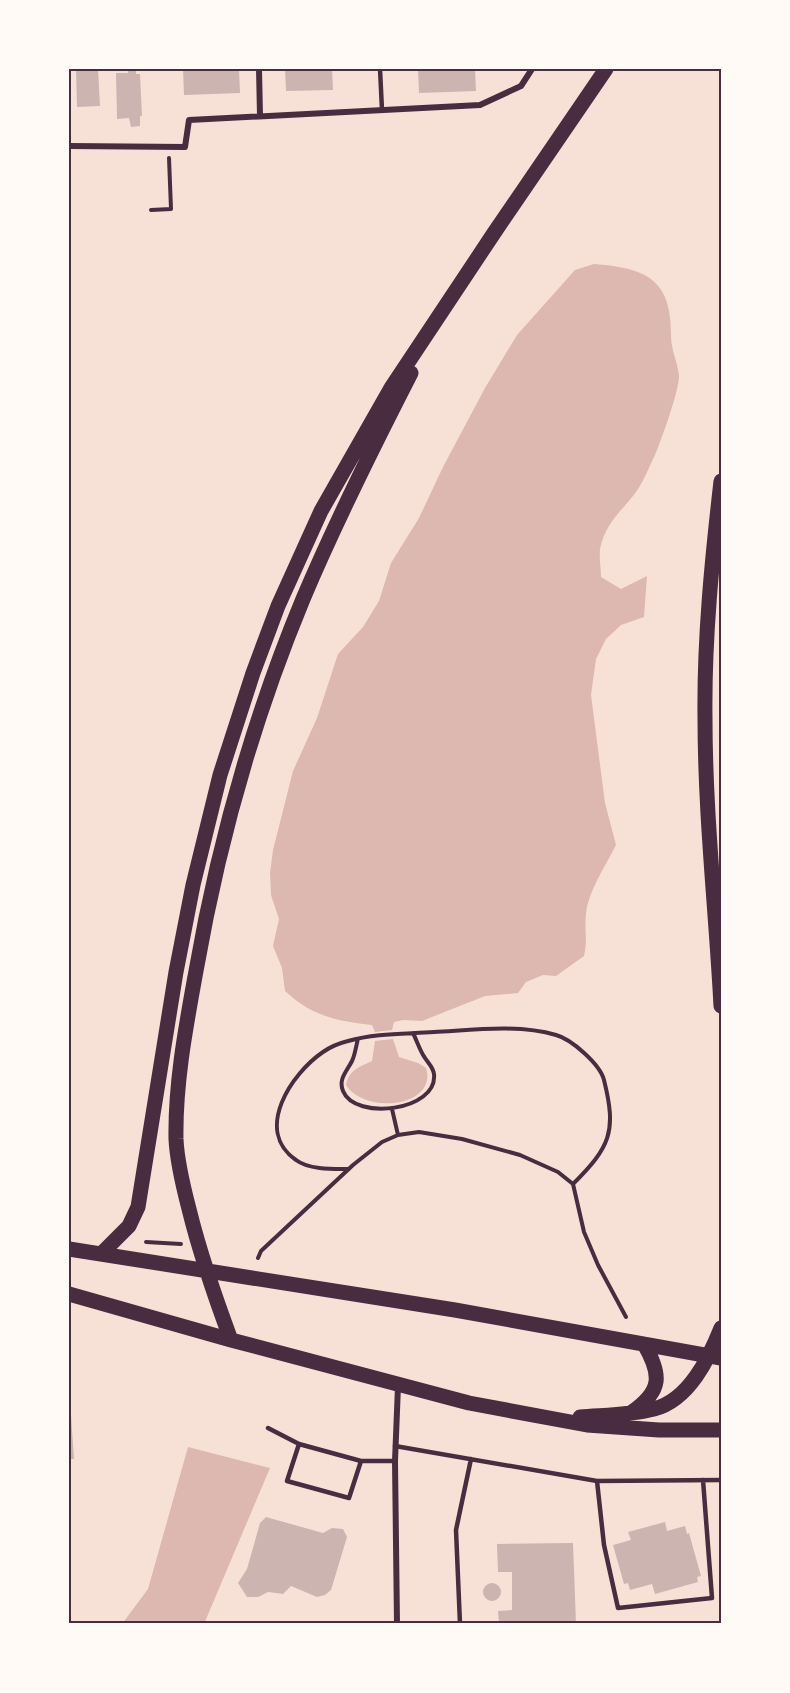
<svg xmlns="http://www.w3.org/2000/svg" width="790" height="1693" viewBox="0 0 790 1693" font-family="'Golos Text',sans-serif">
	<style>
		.water { fill: #dcb8b0 }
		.building { fill: #ccb4b1 }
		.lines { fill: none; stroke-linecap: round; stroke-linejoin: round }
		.path { stroke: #4a2c40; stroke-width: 4 }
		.service { stroke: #4a2c40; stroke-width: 4.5 }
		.minor { stroke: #4a2c40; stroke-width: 6 }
		.primary { stroke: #4a2c40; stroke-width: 15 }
		.neatline { fill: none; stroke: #4a2c40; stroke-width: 2 }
	</style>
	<rect width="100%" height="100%" fill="#f7e1d7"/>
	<path class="water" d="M594,264C646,268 672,279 671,336C671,350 678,363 679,376C679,391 661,441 655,455C649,467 644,481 636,492C622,511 605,523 600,549C599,558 601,568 601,577L621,589L647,576L644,617L621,625L606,639L596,659L591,695L605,803L616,845C606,865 588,892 586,914C584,930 588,939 584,956L556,976L543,975L526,982L518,993L485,996L422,1021L403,1020L394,1022L392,1030L375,1032L372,1025C336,1021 312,1016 285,991L282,968L273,946L279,919L271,895L270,873L273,850L293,771L317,718L338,654L363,627L379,601L391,563L419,518L443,467L485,388L517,335L575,270Z
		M393,1039L399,1057L418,1063L426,1068C438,1106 366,1116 346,1085C349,1070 359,1067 372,1061L375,1041Z
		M188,1447L270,1468L204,1624H122L148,1589Z"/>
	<path class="building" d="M76,69H98L100,106L77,107Z
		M128,69H136V74H140L142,116H140V126L131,127L129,118L117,119L116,73H128Z
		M183,69H239L240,93L184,95Z
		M285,69H332L333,90L286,91Z
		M418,69H475L476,91L419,93Z
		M69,1415H71L74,1459H69Z
		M266,1517L323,1533L332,1528L343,1529L347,1537L331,1590L325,1595L317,1597L291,1586L283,1594L268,1592L258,1597H247L238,1583L247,1569L260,1523Z
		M665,1522L667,1531L685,1526L687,1534L689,1533L701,1576L697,1577L698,1582L655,1594L652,1584L630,1590L628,1583L624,1584L613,1545L631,1540L628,1532Z
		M573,1543L576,1624H499L498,1611L512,1610V1572H498L497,1544Z
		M483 1592a9 9 0 1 1 18 0a9 9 0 1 1-18 0Z"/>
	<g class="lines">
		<path class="path" d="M151,210L171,209L169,158
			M358,1039C356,1046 355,1055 352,1061C347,1071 338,1079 343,1091C355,1121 438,1111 434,1074C433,1067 429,1064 425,1058C420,1051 417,1041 413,1033
			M392,1109L398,1135
			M349,1169C334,1169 309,1170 296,1160C253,1130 292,1073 323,1052C330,1047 340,1043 348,1041C375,1033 406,1034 434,1032C473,1030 518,1024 556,1035C571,1039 600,1064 604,1080C617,1132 610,1147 573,1184
			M146,1242L181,1244
			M258,1258L261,1251L353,1165L382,1142L398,1135L419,1132L462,1139L520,1155L558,1172L573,1184L584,1232L598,1265L626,1317"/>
		<path class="service" d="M380,69L382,110
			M268,1428L299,1444
			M395,1446L597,1481L721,1480
			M361,1461L349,1498L287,1481L299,1444L361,1461H395
			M597,1481L604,1545L618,1608L712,1598L703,1480
			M460,1624L456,1530L471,1459"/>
		<path class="minor" d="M259,69L260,116
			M69,146L185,147L189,120L480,105L521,86L532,69
			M397,1624L395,1461L398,1386"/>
		<path class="primary" d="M721,481C712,560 704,639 705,718C705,815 716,910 721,1006
			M69,1249L455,1310L721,1358
			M102,1253L129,1226L138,1207L176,972L193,885L220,775L253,673L278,606L321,511L391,388L494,233L606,69
			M69,1294L231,1340L469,1403L587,1425L659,1430H721
			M231,1340C215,1297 200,1254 189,1209C183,1186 177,1162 176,1139C175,1083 186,1026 196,971C218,845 254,717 303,599C336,521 373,447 411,373
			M632,1412C662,1391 662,1375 644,1344
			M580,1417C604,1415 631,1415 654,1409C689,1400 709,1358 721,1328"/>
	</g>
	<rect width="790" height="1693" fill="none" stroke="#fffaf5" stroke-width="141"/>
	<rect x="70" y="70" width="650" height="1552" class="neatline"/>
</svg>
